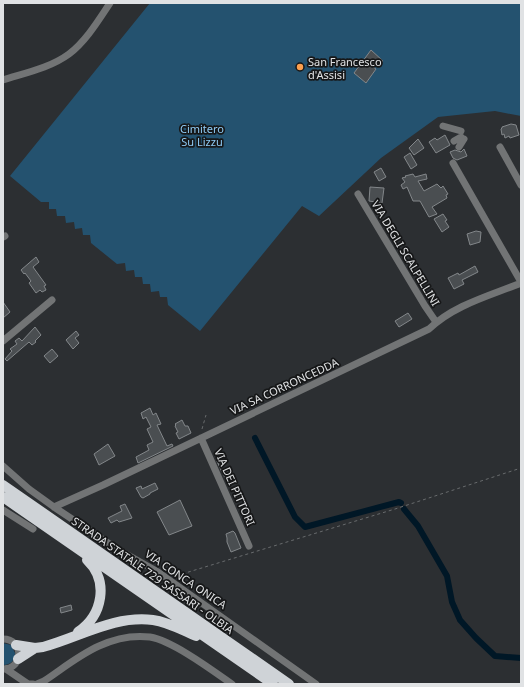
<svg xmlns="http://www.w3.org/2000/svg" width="524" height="687" viewBox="0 0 524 687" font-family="'Noto Sans',sans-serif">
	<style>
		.green { fill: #24526f }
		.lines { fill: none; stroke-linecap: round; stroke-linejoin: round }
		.canal { stroke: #001726; stroke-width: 6 }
		.building { fill: #4a4e51; stroke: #83878a }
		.path { stroke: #686b6d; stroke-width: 1; stroke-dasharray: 3 3; stroke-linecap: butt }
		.minor { stroke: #727475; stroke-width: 7 }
		.highway { stroke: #cfd3d7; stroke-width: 10 }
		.poi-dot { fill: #fa9f4e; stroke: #161718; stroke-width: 1.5 }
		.labels { text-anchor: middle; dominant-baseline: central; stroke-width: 3.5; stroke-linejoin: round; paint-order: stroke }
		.poi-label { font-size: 11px; fill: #e0e2e4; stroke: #161718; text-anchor: start }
		.park-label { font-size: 11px; fill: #8fcbf5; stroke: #161718 }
		.street-label { font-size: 11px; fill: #e0e2e4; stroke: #161718 }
	</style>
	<rect width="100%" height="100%" fill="#2c2f32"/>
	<path class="green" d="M150,3H521V116L495,111L438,117L381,158L319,216L302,206L200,331L168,305L167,297H160L159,291L151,292L150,284H143L142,277H135L134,270L126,271L125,263L117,264L91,243L90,235H83L82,228L75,229L74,222L66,223L65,216H57L56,209H49V202H41L10,176Z
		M3,643L11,645L15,653C15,660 11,665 3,665Z"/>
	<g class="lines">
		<path class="canal" d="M255,438L295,517L305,527L399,502L401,503
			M404,509L418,526L447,576L452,602L460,620L476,638L495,656L521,658"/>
	</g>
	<path class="building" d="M371,50L383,61L373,67L376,69L366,83L354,73Z
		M511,124L516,125L519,135L510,138L509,136L505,138L504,134L502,135L501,129L502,128V127Z
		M445,135L450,145L436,153L429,142L435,138L437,140Z
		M418,139L424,148L414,155L409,148Z
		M464,149L467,156L457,160L453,158L450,152L455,150L461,152Z
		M410,153L417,165L411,169L404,157Z
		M381,168L386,177L379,181L374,172Z
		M413,174L415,177L426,174L427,179L418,181L424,191L437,184L441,188L443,186L448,194L446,195L447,198L432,207L437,214L429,217L420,201H413L407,187L403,189L401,185L405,182L402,178L406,177L405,176Z
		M370,187L384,188L382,203L369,201Z
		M443,214L447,220L445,221L449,227L442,232L434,219Z
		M476,231L481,232L480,242L470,245L467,234Z
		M36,257L39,262L33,267L46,285L44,286L46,290L42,292L40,290L36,293L29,283L31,281L25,273L24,274L21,270Z
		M475,266L478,272L462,280L464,284L454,289L448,278L458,273L459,275Z
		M3,302L10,312L3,318Z
		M408,313L412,319L399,327L395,321Z
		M35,327L41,335L35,341L36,342L32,345L29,342L7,361L5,359L12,351L10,349L17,344L15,341L19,338L22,341Z
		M76,331L79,335L75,338L79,343L73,349L66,340Z
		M52,349L58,356L50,363L44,356Z
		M150,408L153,415L156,413L161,424L157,425L167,446L172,444L173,446L138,463L136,457L149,450L147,445L153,442L147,429L151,427L146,417L143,419L141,413Z
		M182,420L185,426H188L191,433L179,439L176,433L178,432L175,426L176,425L175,424Z
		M108,444L115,456L99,465L94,454Z
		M217,461L222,472L230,468L234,477L226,480Z
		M155,483L158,489L150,493V494L143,498L141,497L136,488L141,486L142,489Z
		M180,500L192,526L169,535L157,512Z
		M125,504L132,518L119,522L117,520L111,523L108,518L122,511L120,506Z
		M233,531L235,533L241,548L231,552L227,542V538L226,534Z
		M71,605L72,610L61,613L60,608Z"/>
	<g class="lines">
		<path class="path" d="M202,429L206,415
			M177,577L182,574L395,509L521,468"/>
		<path class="minor" d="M3,80C25,73 50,68 69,54C86,41 98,21 110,3
			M443,126L461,131
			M454,141L461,137
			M459,147L464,139
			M500,147L521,185
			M453,163L521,282
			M358,194L425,306L436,322
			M3,237L5,236
			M3,341L52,300
			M201,438L249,546
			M3,466L29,489L54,507L117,549L158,572L316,684
			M54,507L103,485L429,329C454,305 489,296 521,283
			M3,510L33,529
			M3,639C24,639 24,669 3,669
			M6,669L28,684H33
			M37,684L44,681C62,669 79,655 99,646C114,639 133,635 150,637C173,641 212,670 232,684"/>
		<path class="highway" d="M3,485L289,684
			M3,497L273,684
			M78,632C103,615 109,581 87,560
			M16,645L35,648L43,647C80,637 114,615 153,620C168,622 182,630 196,636
			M18,659L35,648"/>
	</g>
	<circle class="poi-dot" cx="300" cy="67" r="4"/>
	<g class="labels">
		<g class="poi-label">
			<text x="308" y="61">San Francesco<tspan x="308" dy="13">d'Assisi</tspan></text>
		</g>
		<g class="park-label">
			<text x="202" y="128">Cimitero<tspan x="202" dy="13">Su Lizzu</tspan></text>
		</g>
		<g class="street-label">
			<text transform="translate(406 253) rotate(59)">VIA DEGLI SCALPELLINI</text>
			<text transform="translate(284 386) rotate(-25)">VIA SA CORRONCEDDA</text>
			<text transform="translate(235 487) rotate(66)">VIA DEI PITTORI</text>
			<text transform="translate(153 575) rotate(35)">STRADA STATALE 729 SASSARI - OLBIA</text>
			<text transform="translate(186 579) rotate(34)">VIA CONCA ONICA</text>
		</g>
	</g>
	<rect width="524" height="687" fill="none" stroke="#e0e2e4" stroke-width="8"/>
</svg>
